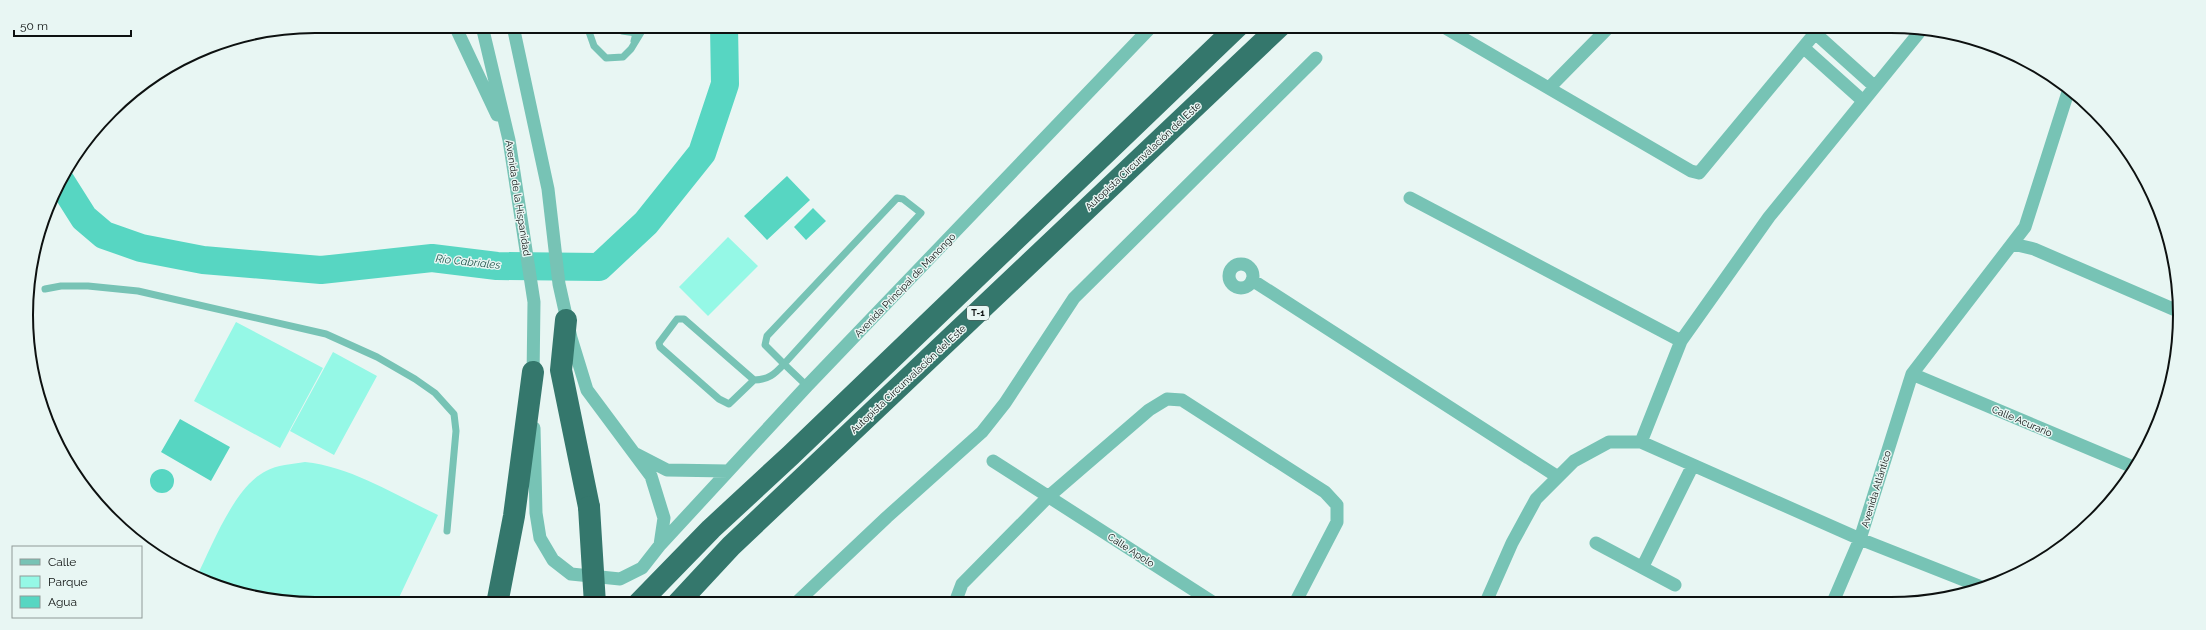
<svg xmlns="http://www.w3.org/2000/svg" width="2206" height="630" viewBox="0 0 2206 630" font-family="Raleway,sans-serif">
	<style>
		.green { fill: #95f8e6 }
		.water { fill: #57d6c2 }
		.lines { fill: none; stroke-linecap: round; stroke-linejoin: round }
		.river { stroke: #57d6c2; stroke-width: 28 }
		.service { stroke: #77c3b5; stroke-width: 7 }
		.minor { stroke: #77c3b5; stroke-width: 13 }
		.motorway { stroke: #34776c; stroke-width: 22 }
		.motorway-bridge { stroke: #34776c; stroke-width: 22 }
		.labels { text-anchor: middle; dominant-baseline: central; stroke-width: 3; stroke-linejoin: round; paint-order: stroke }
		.shield { fill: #e8f6f3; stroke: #4f5654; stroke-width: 1 }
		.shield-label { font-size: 9px; font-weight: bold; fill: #0d1110 }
		.street-label { font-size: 10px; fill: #0d1110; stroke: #e8f6f3 }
		.water-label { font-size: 11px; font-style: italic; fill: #1c5249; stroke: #e8f6f3 }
		.rim { fill: none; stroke: #0d1110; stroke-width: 2 }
	</style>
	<rect width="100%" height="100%" fill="#e8f6f3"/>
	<path class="green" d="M728,237L758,266L708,316L679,287Z
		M236,322L323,368L280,448L194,401Z
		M333,352L377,376L334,455L290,431Z
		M305,462C352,467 395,495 438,515L396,604H315L259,598L205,582L196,578C212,546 234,487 266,471C277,465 292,464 305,462Z"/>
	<path class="water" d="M787,176L810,200L767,240L744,216Z
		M813,208L826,221L806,240L794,227Z
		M180,419L230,447L211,481L161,452Z
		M150 481a12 12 0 1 1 24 0a12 12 0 1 1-24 0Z"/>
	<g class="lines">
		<path class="river" d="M60,180L84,218L104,235L141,248L203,260L321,270L432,258L497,266L599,267L646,223L702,153L725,84L724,26"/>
		<path class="service" d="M587,26L594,46L606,58L623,57L631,49L645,26
			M614,26L622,31L636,33L634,41
			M897,198L903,199L921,213L784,364L765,345L767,336Z
			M45,289L61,286H88L138,291L326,334L377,357L415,379L435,393L454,414L456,431L447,531
			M754,380L684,319H677L659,343L660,347L719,399L729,404L754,380C768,380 775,374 784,364L807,386"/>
		<path class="minor" d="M455,26L497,115
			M482,26L509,140L534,302L533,378
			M513,26L548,189L559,284L571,338L587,390L651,476L664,518L660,545
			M1442,26L1691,171L1699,173L1821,26
			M1815,33L1874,86
			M1804,48L1862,100
			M1549,88L1610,26
			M1410,198L1681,341L1641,442
			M2013,244L2034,249L2180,312
			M1229 276a12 12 0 1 1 24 0a12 12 0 1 1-24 0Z
			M1252,280L1558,477
			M1681,341L1769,217L1922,29
			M1912,374L2133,467
			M534,428L536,513L540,538L553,560L571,574L620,579L642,568L660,545L807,386L1152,26
			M636,454L667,470L728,471
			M993,461L1214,603
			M1596,543L1675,585
			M1643,566L1693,465
			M1486,602L1512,543L1536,499L1574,461L1609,442H1641L1860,539L1979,586
			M1833,602L1860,539L1912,374L2025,227L2069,89
			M796,603L887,517L982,432L1005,403L1074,298L1316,58
			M957,603L956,600L962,584L1048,497L1149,410L1167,399L1182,400L1325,492L1337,505V522L1295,603"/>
		<path class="motorway" d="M566,320L561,370L589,507
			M678,603L731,546L1280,26
			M497,604L514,516L533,372
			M638,604L711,529L791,455L1238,26"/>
		<path class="motorway-bridge" d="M589,507L595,604"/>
	</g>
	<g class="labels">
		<rect class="shield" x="967" y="306" width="22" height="14" rx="3"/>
		<g class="shield-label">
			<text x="978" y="313">T-1</text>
		</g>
		<g class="street-label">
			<text transform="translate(1143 156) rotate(-43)">Autopista Circunvalación del Este</text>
			<text transform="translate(518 198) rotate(81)">Avenida de la Hispanidad</text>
			<text transform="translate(905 285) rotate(-46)">Avenida Principal de Manongo</text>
			<text transform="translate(908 379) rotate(-43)">Autopista Circunvalación del Este</text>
			<text transform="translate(2022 421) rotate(23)">Calle Acurario</text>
			<text transform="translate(1876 489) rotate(-73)">Avenida Atlántico</text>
			<text transform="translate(1131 550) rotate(33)">Calle Apolo</text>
		</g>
		<g class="water-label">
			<text transform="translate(468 262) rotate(6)">Río Cabriales</text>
		</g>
	</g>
	<path d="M0 0H2206V630H0ZM315 33H1891A282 282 0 0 1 2173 315V315A282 282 0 0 1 1891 597H315A282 282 0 0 1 33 315V315A282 282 0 0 1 315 33Z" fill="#e8f6f3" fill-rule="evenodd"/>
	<path class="rim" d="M315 33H1891A282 282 0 0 1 2173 315V315A282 282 0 0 1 1891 597H315A282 282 0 0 1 33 315V315A282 282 0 0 1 315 33Z"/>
	<rect x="12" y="546" width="130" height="72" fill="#e8f6f3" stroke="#909a98"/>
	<rect x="20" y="559" width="20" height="6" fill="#77c3b5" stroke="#909a98"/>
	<text x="48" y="566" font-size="12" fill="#0d1110">Calle</text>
	<rect x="20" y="576" width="20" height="12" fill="#95f8e6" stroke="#909a98"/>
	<text x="48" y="586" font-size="12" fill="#0d1110">Parque</text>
	<rect x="20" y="596" width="20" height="12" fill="#57d6c2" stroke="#909a98"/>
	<text x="48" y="606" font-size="12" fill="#0d1110">Agua</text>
	<path d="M14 30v6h117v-6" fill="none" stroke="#0d1110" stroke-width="2"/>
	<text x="20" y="30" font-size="12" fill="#0d1110" stroke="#e8f6f3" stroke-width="3" paint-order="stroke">50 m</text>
</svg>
